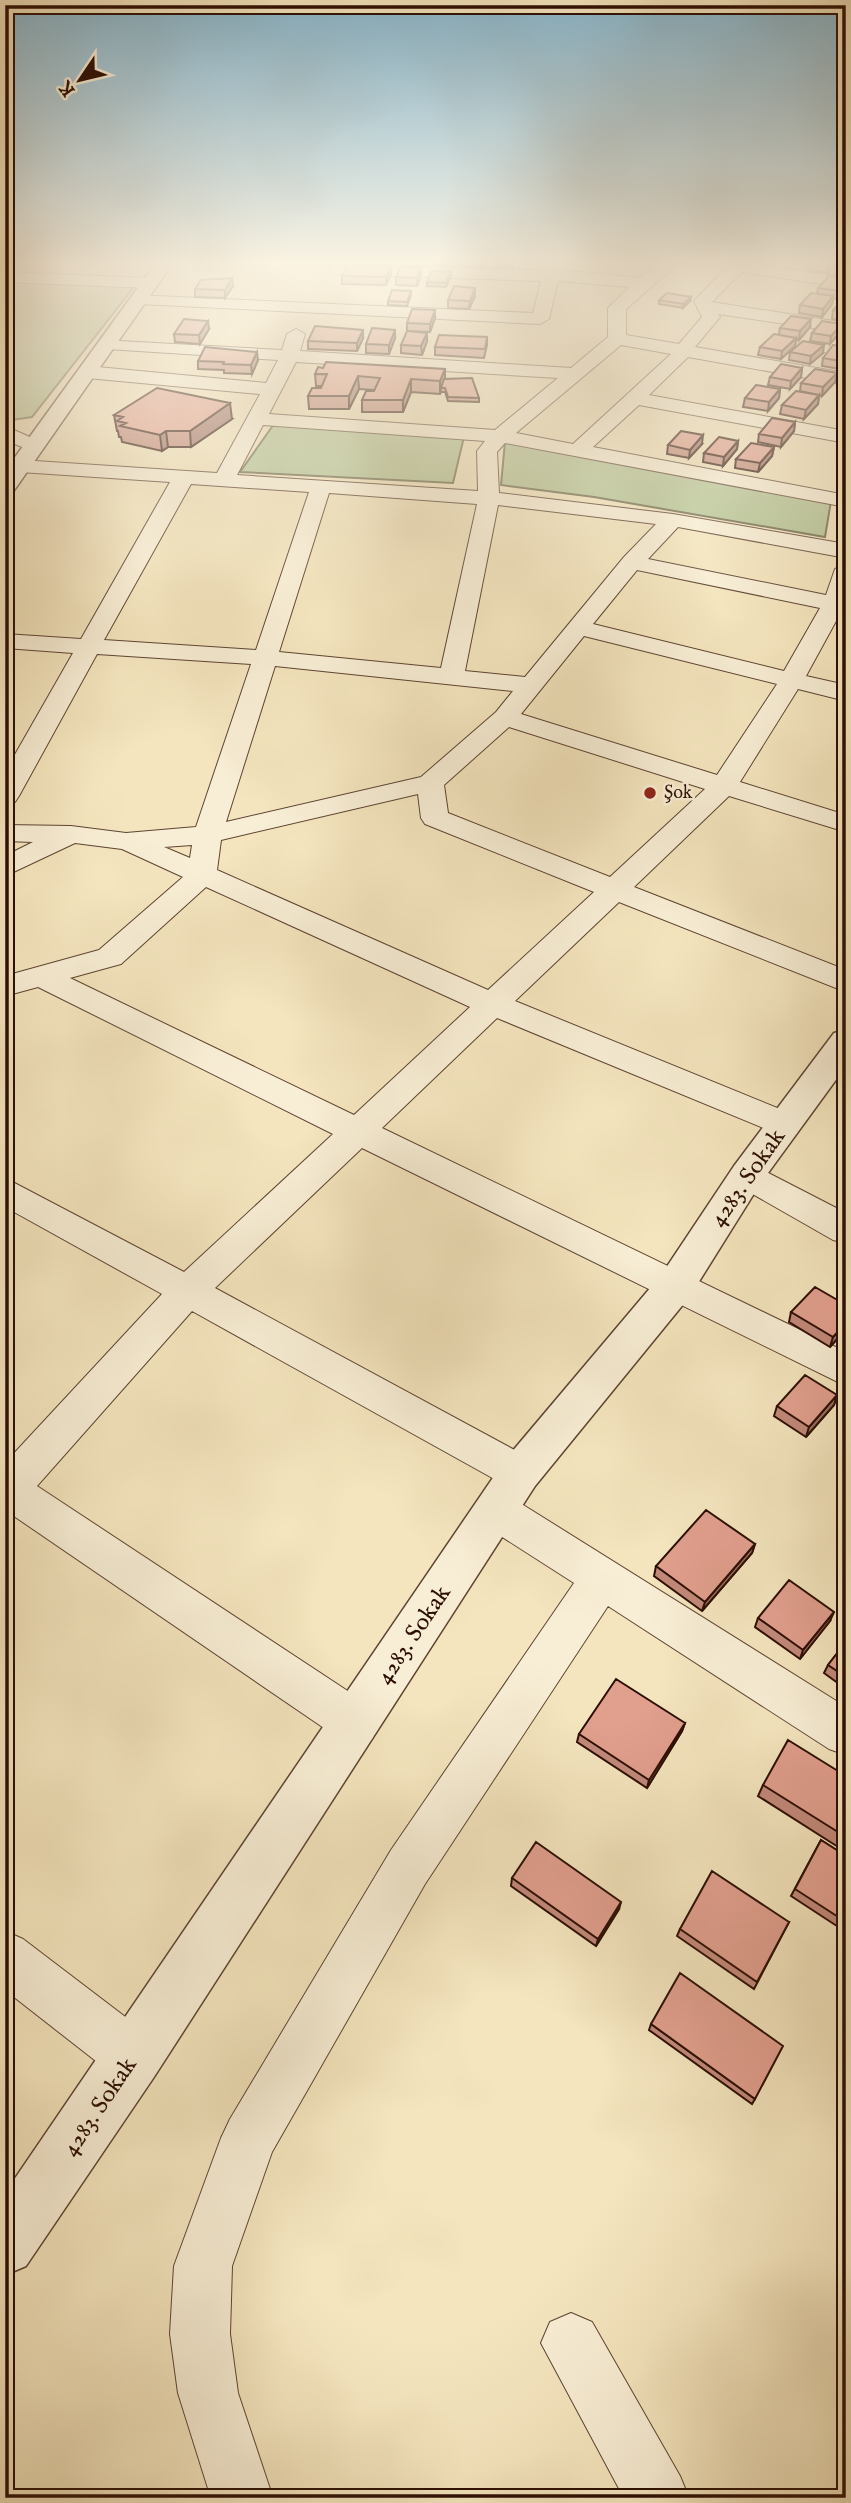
<svg xmlns="http://www.w3.org/2000/svg" width="851" height="2503" viewBox="0 0 851 2503" font-family="'IM FELL English',serif">
	<style>
		.green { fill: #b5c696; stroke: #706a4d; stroke-width: 2 }
		.lines { fill: none; stroke-linecap: round; stroke-linejoin: round }
		.minor-casing { stroke: #5e4432; stroke-width: 2 }
		.tertiary-casing { stroke: #5e4432; stroke-width: 3 }
		.minor { fill: #f8eed5; fill-rule: evenodd }
		.tertiary { fill: #f8eed5; fill-rule: evenodd }
		.wall { fill: #c2897a; stroke: #2c0e04; stroke-width: 2 }
		.shaded-wall { fill: #9e6f63; stroke: #2c0e04; stroke-width: 2 }
		.building { fill: #e19f8e; stroke: #2c0e04; stroke-width: 2 }
		.poi-dot { fill: #8f2418; stroke: #f8eed5; stroke-width: 2.5 }
		.labels { text-anchor: middle; dominant-baseline: central; stroke-width: 5; stroke-linejoin: round; paint-order: stroke }
		.far-poi-label { font-size: 18px; fill: #2c0e04; stroke: #f8eed5; text-anchor: start }
		.near-street-label { font-size: 24px; fill: #2c0e04; stroke: #f8eed5 }
	</style>
	<rect width="100%" height="100%" fill="#f4e5be"/>
	<filter id="stains"><feTurbulence type="fractalNoise" baseFrequency=".00286" numOctaves="4"/><feColorMatrix values="0 0 0 0 .2 0 0 0 0 .09 0 0 0 0 .02 0 0 0 .5 -.17"/></filter>
	<radialGradient id="worn" r=".72"><stop offset=".6" stop-color="#630" stop-opacity="0"/><stop offset="1" stop-color="#630" stop-opacity=".3"/></radialGradient>
	<path class="green" d="M15,280L134,287L32,417L12,420L5,417V290Z
		M274,424L464,437L453,483L240,472Z
		M505,442L831,501L825,537L594,497L501,485Z"/>
	<g class="lines">
		<g class="minor-casing">
			<path id="minor" d="M663,260H682L626,309V335L679,344L702,317L694,301L725,269L692,263L690,260H752L750,263L846,278V288L742,272L712,302L846,323V333L718,314L720,317L695,347L846,373V385L688,357L649,395L846,431V443L639,405L593,447L846,495V507L505,443L497,452L499,493L673,514L846,544V558L678,527L648,559L826,595L835,569L846,562V613L841,612L806,676L846,685V701L798,689L740,782L846,815V832L729,796L634,887L846,970V992L619,902L515,1001L797,1116L802,1124L797,1132L785,1136L773,1132L497,1018L382,1128L846,1352V1386L362,1148L215,1288L535,1461L541,1473L535,1485L520,1491L505,1485L192,1311L37,1486L372,1707L379,1723L372,1739L356,1745L340,1739L5,1510V1463L162,1294L5,1207V1178L184,1272L333,1134L38,987L5,996V976L99,950L183,877L122,849L75,843L5,876V856L33,842L5,841V825L71,826L126,833L196,827L251,664L97,654L19,796L15,802L5,804V772L73,653L5,648V634L81,639L170,482L20,472L10,466L20,460L217,473L260,394L87,378L78,372L87,366L266,383L278,360L107,349L98,344L101,340L282,350L287,334L296,329L305,334L300,351L571,368L608,337V308L629,287L558,281L549,319L540,324L139,304L133,303L130,299L133,295L533,313L541,281L335,274L327,269L335,264L583,272L639,278ZM621,345L671,354L573,444L516,433ZM296,362L558,378L495,430L269,414ZM263,425L485,441L477,451L478,491L237,475ZM191,484L309,492L256,650L104,640ZM329,493L477,504L441,668L279,652ZM498,505L656,524L624,557L525,677L465,671ZM637,570L820,608L784,671L593,624ZM584,636L777,684L717,775L521,714ZM275,666L513,691L496,712L421,777L226,822ZM509,727L705,789L610,877L448,813L444,785ZM418,794L421,818L425,824L594,892L488,990L217,870L221,840ZM192,845L190,858L164,847ZM206,887L470,1007L354,1115L70,978L121,964Z
				M5,272L150,278L158,283L150,288L5,282Z
				M5,426L41,442L44,446L34,452L5,440Z
				M747,1162L846,1213V1243L833,1240L735,1184L729,1175L735,1166Z
				M497,1493L512,1498L846,1707V1755L829,1749L608,1606L425,1884L272,2152L232,2266L230,2334L238,2393L273,2498H211L178,2393L170,2334L174,2266L221,2138L230,2119L391,1850L574,1583L482,1524L476,1511L482,1498Z
				M5,1931L23,1939L153,2038L161,2057L153,2076L134,2084L115,2076L5,1990Z
				M571,2313L592,2322L680,2476L689,2498H624L541,2343L550,2322Z"/>
		</g>
		<g class="tertiary-casing">
			<path id="tertiary" d="M158,260H175L13,492L5,494V471Z
				M846,1030V1066L760,1184L690,1296L535,1486L154,2077L26,2266L5,2275V2193L505,1460L662,1274L734,1166L834,1033Z"/>
		</g>
		<use href="#minor" class="minor"/>
		<use href="#tertiary" class="tertiary"/>
	</g>
	<path class="wall" d="M433,260H456L454,266L433,265Z
		M463,260H486L483,268L463,267Z
		M497,260H513V268H496Z
		M811,260H837V262L828,273L808,270L809,263Z
		M846,260V277L834,275L835,267Z
		M391,274L386,285L342,284V276Z
		M421,275L417,286L396,285V277Z
		M451,276L446,287L427,286V282Z
		M846,282V289L837,299L833,298L832,304L822,317L799,313L800,305L817,294L818,288Z
		M233,286L225,298L195,297V289Z
		M475,288V296L469,309L448,308V300Z
		M411,291V295L407,306L388,305V301Z
		M846,297V321L832,319L833,310L845,299Z
		M659,300L690,301L683,308L659,304Z
		M435,318L430,332L407,331V323Z
		M810,327L799,340L796,339L795,346L781,359L758,355L760,347L779,334L780,328Z
		M209,329L200,344L175,342L174,334Z
		M840,332L830,344L810,341L812,333Z
		M846,334V347L840,346L842,338Z
		M487,337V345L484,358L435,355V347Z
		M363,338L357,351L308,349V341Z
		M395,338L389,354L366,353V344Z
		M427,341L422,355L401,353V345Z
		M846,347V370L822,366L823,358Z
		M790,352L823,353L810,364L789,360Z
		M258,360L252,374L224,373V370L198,369V361Z
		M802,368L801,377L790,389L768,385L770,377Z
		M837,373L835,382L822,396L800,391L801,383Z
		M315,374L445,379L479,398V402L448,401L445,392H441L440,394L411,392L403,412H362V400L374,391L375,390L359,389L349,409H309L308,396L321,388V386H316Z
		M846,378V397L837,395L839,386Z
		M780,389L779,398L768,411L743,407L745,398Z
		M819,395L818,404L804,419L780,414L782,405Z
		M114,415L232,419L191,447H168L162,451L122,442L121,437H119L118,431H117Z
		M795,422L794,431L781,447L758,442L759,434Z
		M738,441L737,449L723,466L703,462L704,453Z
		M702,444L689,458L667,454L668,445Z
		M774,447L772,456L758,472L735,468L736,459Z
		M846,1305V1329L830,1347L789,1322L791,1312Z
		M837,1395L834,1405L806,1437L774,1416L777,1406Z
		M755,1544L752,1553L702,1611L654,1576L656,1566Z
		M758,1618L830,1621L800,1659L755,1627Z
		M846,1642V1689L824,1673L828,1665Z
		M685,1723L682,1731L647,1788L577,1742L579,1734Z
		M846,1776V1852L758,1796L763,1785Z
		M821,1840L846,1856V1932L791,1896Z
		M512,1878L619,1909L596,1946L511,1886Z
		M789,1922L754,1989L677,1936L680,1929Z
		M651,2024L755,2099L752,2104L649,2030Z"/>
	<path class="shaded-wall" d="M834,260H837V262L828,273L829,265Z
		M391,266V274L386,285V277Z
		M421,267V275L417,286V278Z
		M232,278L233,286L225,298V290Z
		M846,282V289L837,299L839,291Z
		M475,288V296L469,309L470,301Z
		M833,296L832,304L822,317L823,309Z
		M691,297L690,301L683,308V304Z
		M435,310V318L430,332V324Z
		M811,319L810,327L799,340L800,331Z
		M208,321L209,329L200,344L199,335Z
		M842,324L840,332L830,344L831,336Z
		M363,330V338L357,351V343Z
		M395,330V338L389,354V345Z
		M427,333V341L422,355L421,346Z
		M796,338L795,346L781,359L782,351Z
		M824,345L823,353L810,364L811,356Z
		M257,352L258,360L252,374L251,365Z
		M802,368L801,377L790,389L791,381Z
		M445,369V382L441,388L440,394V381Z
		M837,373L835,382L822,396L823,387Z
		M358,376L359,389L349,409V396Z
		M411,379V392L403,412V400Z
		M780,389L779,398L768,411L769,402Z
		M819,395L818,404L804,419L806,410Z
		M230,403L232,419L191,447L190,431Z
		M795,422L794,431L781,447L782,438Z
		M166,431L168,447L162,451L160,435Z
		M703,435L702,444L689,458L690,450Z
		M738,441L737,449L723,466L724,457Z
		M774,447L772,456L758,472L760,463Z
		M846,1323V1329L830,1347L833,1337Z
		M837,1395L834,1405L806,1437L809,1427Z
		M755,1544L752,1553L702,1611L705,1602Z
		M834,1612L830,1621L800,1659L803,1650Z
		M685,1723L682,1731L647,1788L649,1780Z
		M621,1902L619,1909L596,1946L598,1939Z"/>
	<path class="building" d="M497,260H513V264H496Z
		M811,260H834L829,265L809,263Z
		M842,260H846V268L835,267Z
		M347,264L391,266L386,277L342,276Z
		M401,266L421,267L417,278L396,277Z
		M432,271L451,272L446,283L427,282Z
		M829,276L846,279V282L839,291L818,288Z
		M232,278L225,290L195,289L201,280Z
		M454,286L475,288L470,301L448,300Z
		M392,290L411,291L407,302L388,301Z
		M667,293L691,297L683,304L659,300Z
		M811,293L833,296L823,309L800,305Z
		M844,299H846V313L833,310Z
		M412,309L435,310L430,324L407,323Z
		M791,316L811,319L800,331L780,328Z
		M184,319L208,321L199,335L174,334Z
		M822,321L842,324L831,336L812,333Z
		M315,326L363,330L357,343L308,341Z
		M372,328L395,330L389,345L366,344Z
		M407,331L427,333L421,346L401,345Z
		M774,334L796,338L782,351L760,347Z
		M439,335L487,337L485,349L435,347Z
		M803,341L824,345L811,356L790,352Z
		M833,345L846,347V362L823,358Z
		M205,347L257,352L251,365L223,364L224,362L198,361Z
		M326,362L445,369L440,381L411,379L403,400H362L366,391H374L380,378L358,376L349,396H308L312,388H321L327,374H315L318,367L323,368Z
		M781,364L802,368L791,381L770,377Z
		M815,369L837,373L823,387L801,383Z
		M472,378L479,398L448,397L445,388H441L444,379Z
		M846,378V388L839,386Z
		M756,385L780,389L769,402L745,398Z
		M157,388L230,403L190,431H166L160,435L120,426L126,423L117,421L123,417L114,415Z
		M796,391L819,395L806,410L782,405Z
		M772,418L795,422L782,438L759,434Z
		M681,431L703,435L690,450L668,445Z
		M719,437L738,441L724,457L704,453Z
		M751,443L774,447L760,463L736,459Z
		M815,1287L846,1305V1323L833,1337L791,1312Z
		M805,1375L837,1395L809,1427L777,1406Z
		M706,1510L755,1544L705,1602L656,1566Z
		M789,1580L834,1612L803,1650L758,1618Z
		M846,1642V1677L828,1665Z
		M616,1679L685,1723L649,1780L579,1734Z
		M788,1740L846,1776V1837L763,1785Z
		M821,1840L846,1856V1922L795,1889Z
		M536,1842L621,1902L598,1939L512,1878Z
		M712,1871L789,1922L757,1982L680,1929Z
		M680,1973L783,2046L755,2099L651,2024Z"/>
	<linearGradient id="sky" x2="0" y2="1"><stop stop-color="#89b8d0"/><stop offset="0.43" stop-color="#faf3e2"/><stop offset="1" stop-color="#faf3e2" stop-opacity="0"/></linearGradient>
	<rect width="851" height="611" fill="url(#sky)"/>
	<circle class="poi-dot" cx="650" cy="793" r="7"/>
	<g class="labels">
		<g class="far-poi-label">
			<text x="664" y="793">Şok</text>
		</g>
		<g class="near-street-label">
			<text transform="translate(748 1178) rotate(-55)">4283. Sokak</text>
			<text transform="translate(414 1635) rotate(-56)">4283. Sokak</text>
			<text transform="translate(100 2107) rotate(-56)">4283. Sokak</text>
		</g>
	</g>
	<rect width="851" height="2503" fill="none" stroke="#f4e5be" stroke-width="28"/>
	<rect x="7" y="7" width="837" height="2489" fill="none" stroke="#2c0e04" stroke-width="3.5"/>
	<rect x="14" y="14" width="823" height="2475" fill="none" stroke="#2c0e04" stroke-width="2"/>
	<g transform="translate(80 80) rotate(235)" stroke="#f8eed5" stroke-width="5" paint-order="stroke">
	<path d="M0-5L12 26L0 18L-12 26Z" fill="#2c0e04"/>
	<text y="-10" font-size="19" font-weight="bold" text-anchor="middle" fill="#2c0e04">K</text>
	</g>
	<rect width="100%" height="100%" filter="url(#stains)"/>
	<rect width="100%" height="100%" fill="url(#worn)"/>
</svg>
